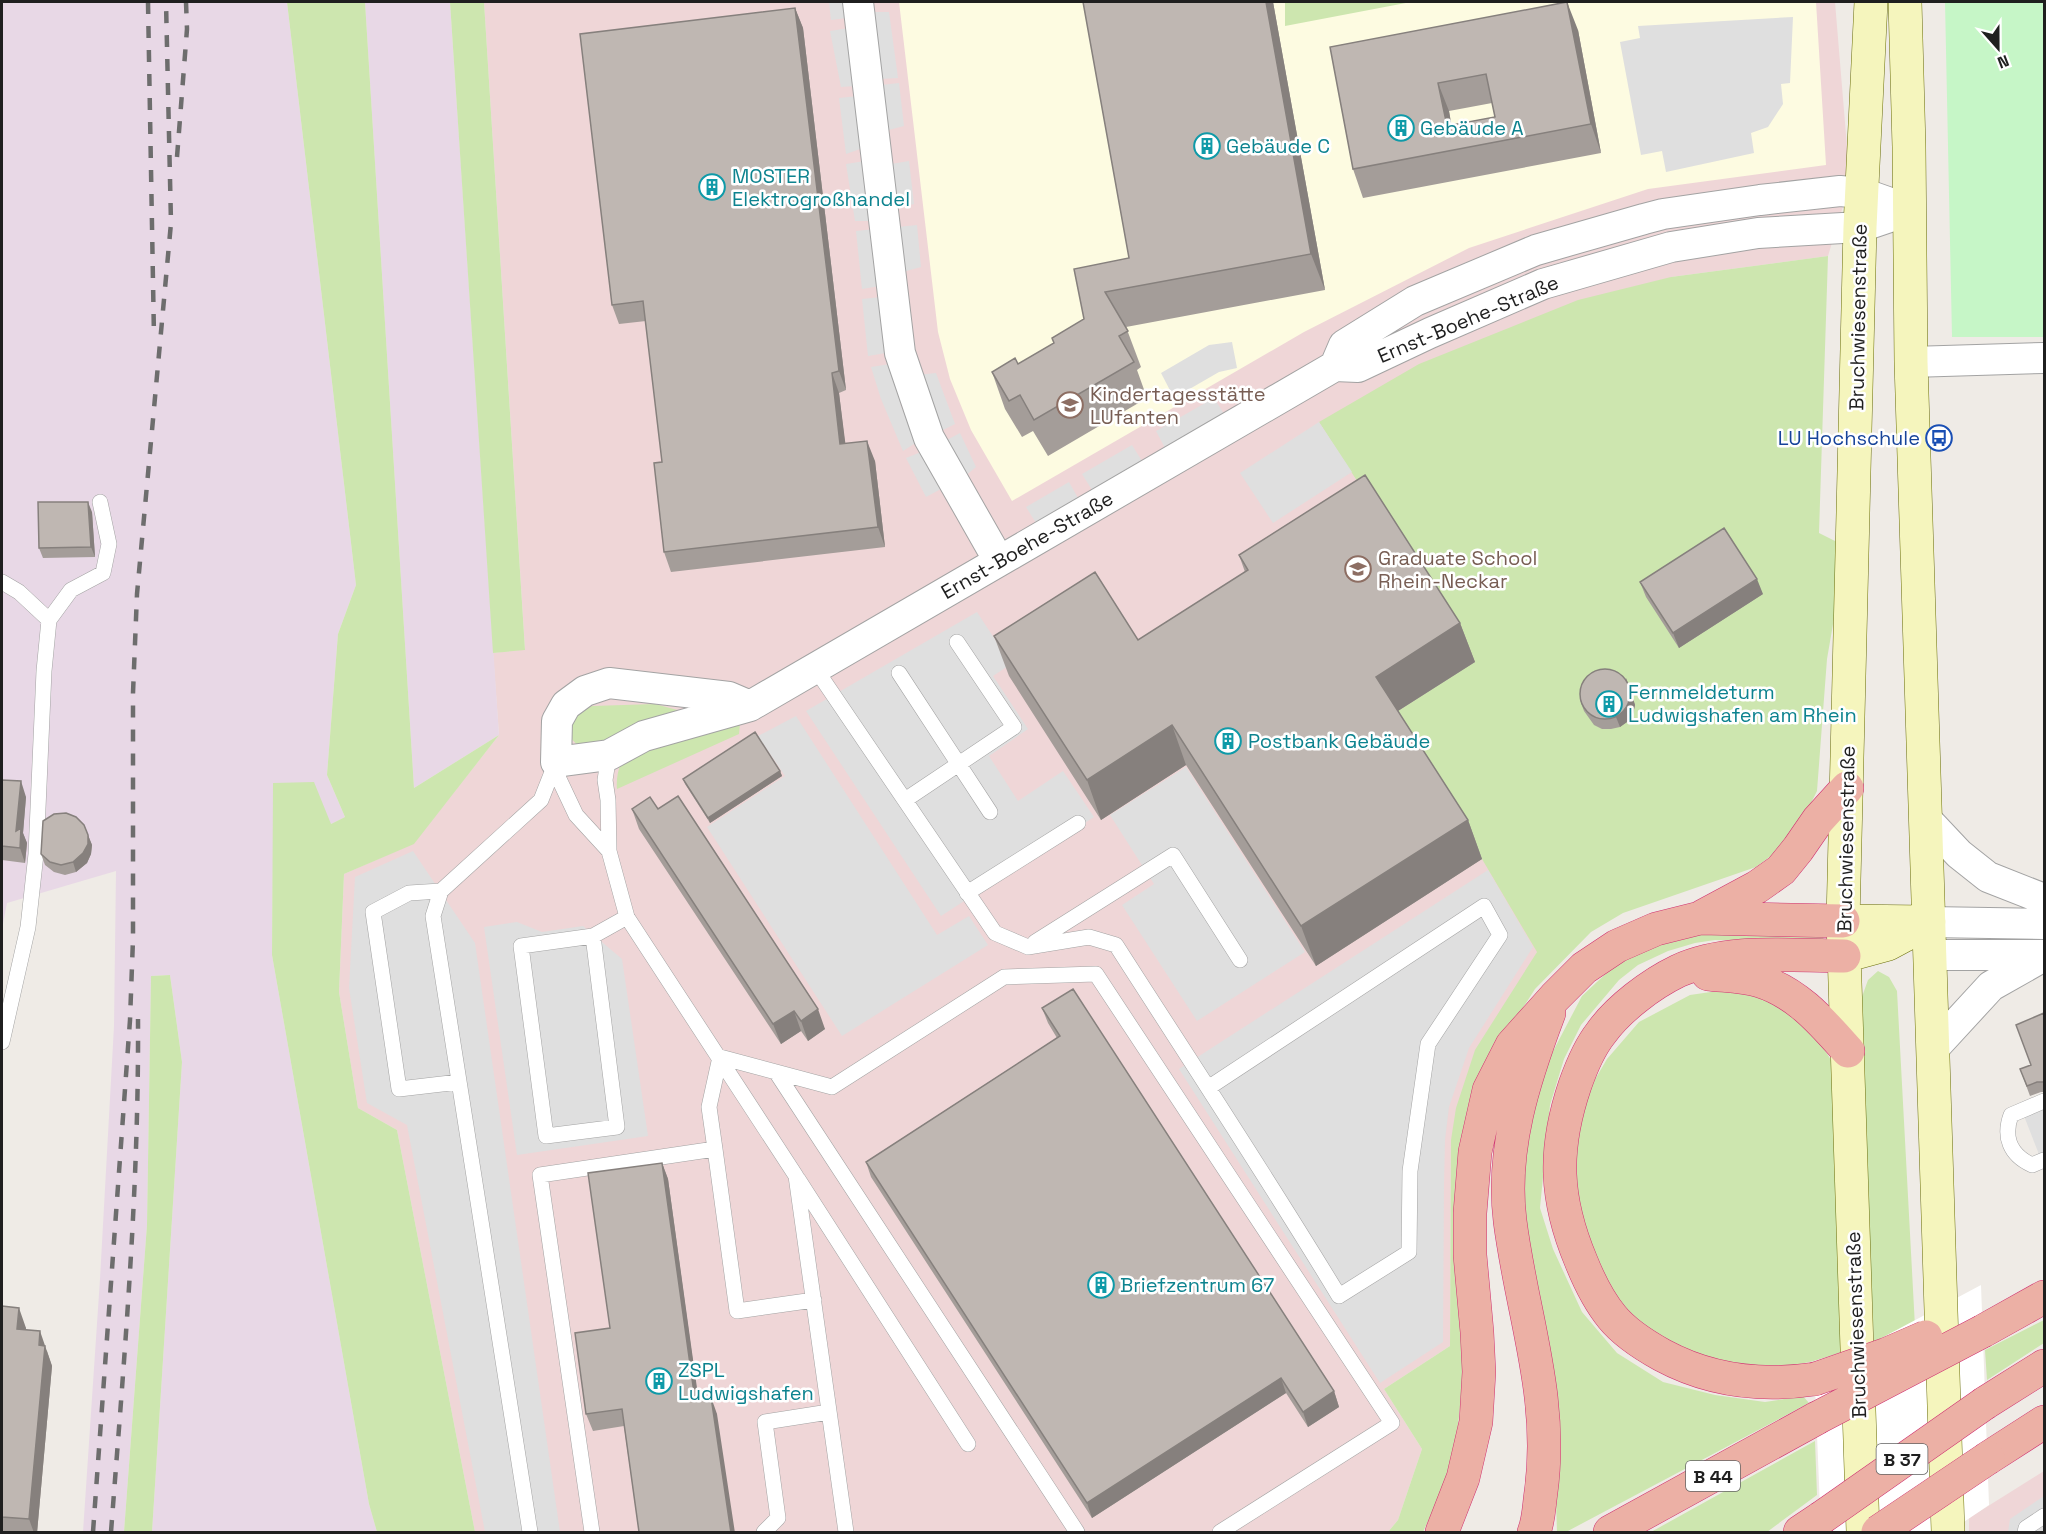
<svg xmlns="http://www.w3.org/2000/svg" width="2046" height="1534" viewBox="0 0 2046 1534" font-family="'Space Grotesk',sans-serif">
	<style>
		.commercial { fill: #efd6d7 }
		.industrial { fill: #e8d8e6 }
		.education { fill: #fdfbe1 }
		.grass { fill: #cde6af }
		.park { fill: #c6f6c7 }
		.parking { fill: #dfdfdf }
		.pier { fill: #fff }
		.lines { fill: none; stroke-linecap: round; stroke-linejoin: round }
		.service-casing { stroke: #a3a3a3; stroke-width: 16 }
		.minor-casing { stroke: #a3a3a3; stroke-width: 32 }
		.secondary-casing { stroke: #6b6f0c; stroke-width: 34 }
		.trunk-casing { stroke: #cf3171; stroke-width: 34 }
		.service { stroke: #fff; stroke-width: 15 }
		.minor { stroke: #fff; stroke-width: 30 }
		.secondary { stroke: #f5f5bd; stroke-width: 33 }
		.trunk { stroke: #ecb0a5; stroke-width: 33 }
		.rail { stroke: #6d6d6d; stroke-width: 4.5; stroke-dasharray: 12 12; stroke-linecap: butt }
		.trunk-bridge-casing { stroke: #cf3171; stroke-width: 34; stroke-linecap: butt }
		.trunk-bridge { stroke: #ecb0a5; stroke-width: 33 }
		.wall { fill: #a49d99; fill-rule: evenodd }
		.shaded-wall { fill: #86807d }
		.building { fill: #bfb7b2; stroke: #86807d; stroke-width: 1.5; fill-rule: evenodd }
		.labels { text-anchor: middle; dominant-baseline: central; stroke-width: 5; stroke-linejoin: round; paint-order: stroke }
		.shield { fill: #fff; stroke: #626262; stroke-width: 1.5 }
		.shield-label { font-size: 18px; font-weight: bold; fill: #1f1f1f }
		.culture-label { font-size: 20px; fill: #0d838f; stroke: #fff; text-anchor: start }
		.street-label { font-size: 20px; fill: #1f1f1f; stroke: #fff }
		.education-label { font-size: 20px; fill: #785e54; stroke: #fff; text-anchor: start }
		.transit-label { font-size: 20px; fill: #164399; stroke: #fff; text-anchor: end }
	</style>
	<rect width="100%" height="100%" fill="#efebe6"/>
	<path class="commercial" d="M484,2H1835L1850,183L1828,256L1671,277L1537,952L1451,1140L1450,1346L1384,1389L1422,1449L1398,1520L1388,1532H475L397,1130L358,1108L339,992L344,874L414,843L499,735L493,653L525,649Z
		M2044,1471V1532H1969V1518Z"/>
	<path class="industrial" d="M2,2H287L356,585L338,634L327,775L345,817L331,824L273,865L272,955L369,1504L377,1532H152L182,1062L170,975L151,976L147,1225L124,1532H83L100,1279L114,1026L116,871L7,903L2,929Z
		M365,2H450L499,735L414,788Z"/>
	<path class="education" d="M899,2H1816L1826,165L1648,189L1469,248L1304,332L1012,501L971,430L950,379L938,332Z"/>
	<path class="grass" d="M287,2H365L414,788L499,735L414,844L344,874L339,992L358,1108L397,1130L475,1532H377L369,1504L272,955L273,783L314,782L331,824L345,817L327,775L338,634L356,585Z
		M450,2H484L525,650L493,653Z
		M1285,2H1411L1285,26Z
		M1828,256L1819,533L1841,544L1837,601L1827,659L1817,791L1803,819L1779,850L1756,867L1623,913L1591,932L1535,989L1496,1050L1458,1426L1448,1478L1423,1532H1388L1398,1520L1422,1449L1384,1389L1450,1346L1451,1140L1456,1108L1475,1050L1537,952L1482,859L1390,716L1474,662L1319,422L1419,364L1578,300L1671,277Z
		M655,704L696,715L615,743L579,747L569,736V720L592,706Z
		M740,723L739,734L617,789C616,780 618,766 624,758C637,743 717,728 740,723Z
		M1824,933L1823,943L1715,940L1695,943L1668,951L1638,965L1619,980L1581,1025L1564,1059L1550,1105L1540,1208L1553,1249L1582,1312L1617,1353L1663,1382L1715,1395L1765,1402L1803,1396L1809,1403L1566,1532H1557L1554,1440L1524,1207L1523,1175L1529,1115L1540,1076L1582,996L1613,967L1631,955L1690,934Z
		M1878,971L1889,977L1897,991L1926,1532L1874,1342L1859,1005L1868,980Z
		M170,975L182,1062L152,1532H124L147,1225L151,976Z
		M1731,989L1759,994L1807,1021L1831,1060L1847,1351L1814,1361L1776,1369L1716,1361L1676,1345L1644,1326L1623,1307L1592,1264L1569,1150L1583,1100L1607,1059L1639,1022L1690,995Z
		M2044,1320V1343L1987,1380L1985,1350Z
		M1815,1441L1817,1495L1767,1532H1651Z"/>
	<path class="park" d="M1945,2H2044V337H1952Z"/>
	<path class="parking" d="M829,2H845L847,18L831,20Z
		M872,12H889L898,78L881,79Z
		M1793,17L1790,83L1781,84L1783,104L1768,127L1751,133L1754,153L1666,172L1662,151L1641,155L1620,42L1640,38L1638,26Z
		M849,28L855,86L841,87L830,31Z
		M899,83L904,126L885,131L881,85Z
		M858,96L863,148L846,154L839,98Z
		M865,161L873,221H855L846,164Z
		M909,161L914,204L895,209L891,164Z
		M917,225L921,267L903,272L898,227Z
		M875,229L880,286L862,289L856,231Z
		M881,297L886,353L868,356L862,299Z
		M1232,342L1237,368L1219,372L1174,398L1161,373L1209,345Z
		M890,364L901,406L917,442L903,451L881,399L871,367Z
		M936,373L955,424L939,432L917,375Z
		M1214,398L1224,414L1165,448L1156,431Z
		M1319,422L1352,472L1273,523L1240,473Z
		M960,433L976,467L964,477L943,442Z
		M1132,445L1142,461L1092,490L1082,474Z
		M921,452L941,489L926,497L906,458Z
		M1069,482L1078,498L1036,523L1026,507Z
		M977,612L1011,664L993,676L1028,729L989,756L1018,801L1063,771L1094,817L941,916L806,711Z
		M796,716L937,935L969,916L988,945L842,1036L707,827L785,776L758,736Z
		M1186,767L1305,952L1197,1021L1122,905L1154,884L1110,815Z
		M413,851L475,943L560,1532H485L407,1125L367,1103L349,988L355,877Z
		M1488,870L1533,947L1469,1048L1449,1107L1445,1140L1444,1184L1443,1342L1380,1383L1179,1069Z
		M517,922L542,932L583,926L622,959L648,1136L517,1155L484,927Z
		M2044,1107V1167L2024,1116Z
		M2044,1496V1532H2008L2010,1519Z"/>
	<path class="pier" d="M1981,1285L1989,1505L1949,1532H1821L1814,1361L1874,1342Z"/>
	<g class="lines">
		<g class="service-casing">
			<path id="service" d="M2,582L19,592L49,620
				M815,668L995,933L1028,947L1089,937L1116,945C1191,1062 1267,1177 1339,1296L1409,1252L1410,1171L1428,1044L1500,935L1484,906L1208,1088
				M899,673L990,812
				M609,755L605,780L608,800L609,851L627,917L796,1176L846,1532
				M556,762L559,779L576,815L609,851
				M905,800L1014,727L957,642
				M441,891L409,893L373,912L399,1089L459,1082
				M967,893L1078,823
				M593,936L617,1127L546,1136L521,946L593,936L627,917
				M1035,942L1173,855L1240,960
				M2,1042L28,927L36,854L44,671L49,620L71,590L103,573L109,544L100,502
				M720,1057L832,1087L1004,977L1096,974L1392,1423L1220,1532
				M776,1072L1077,1532
				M2044,1101L2011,1115C2003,1137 2010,1155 2032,1165L2044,1160
				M715,1149L737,1311L814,1300
				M798,1179L968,1444
				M530,1532L433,916L441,891L541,800L556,762
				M592,1532L540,1175L715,1149L709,1107L720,1057
				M764,1532L778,1518L765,1422L829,1412
				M2025,1532L2026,1528L2044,1516"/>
		</g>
		<g class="minor-casing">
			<path id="minor" d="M858,2L900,353L929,438L999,561
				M1911,362L2044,358
				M1335,366L1344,345L1415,301L1536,250L1644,219L1663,214L1760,200L1840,191L1862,193L1910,210
				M750,706L729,697L609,683L585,691L566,705L557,721L556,762L609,755L644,736L750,706L1335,366L1358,367L1430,333L1543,284L1671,247L1758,233L1860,227L1910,210
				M1926,819L1959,854L1988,877L2044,899
				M1929,922L2044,924
				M1930,955H2044
				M1933,1049L1991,986L2044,956"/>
		</g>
		<g class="secondary-casing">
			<path id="secondary" d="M1905,2L1909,147L1911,362L1948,1532
				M1843,921L1926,922
				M1844,956L1888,944L1929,922
				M1863,1532L1843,921L1860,227L1871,2"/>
		</g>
		<g class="trunk-casing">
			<path id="trunk" d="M1703,916L1757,887L1781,870L1798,849L1818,820L1847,788
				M1708,974C1725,976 1744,976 1760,981C1798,993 1822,1022 1848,1051
				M1983,1331L2044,1297
				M1815,1379C1761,1387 1710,1381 1662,1355C1644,1345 1625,1333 1612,1317C1598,1300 1589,1281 1581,1261C1555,1199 1553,1150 1575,1085C1581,1068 1589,1048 1601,1033C1618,1009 1651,984 1678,971C1728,948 1790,956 1844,956
				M1985,1403L2044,1366
				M1988,1458L2044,1422
				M1442,1532L1463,1478L1476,1422L1479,1372L1477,1332L1470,1255V1213L1475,1152L1489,1090L1512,1045L1555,997L1584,968L1617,946L1656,929L1700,918L1843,921
				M1534,1532C1539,1520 1539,1505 1541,1492C1554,1396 1522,1315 1510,1221C1501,1149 1524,1079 1549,1013
				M1610,1532L1817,1418
				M1800,1532L1821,1518"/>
		</g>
		<use href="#service" class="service"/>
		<use href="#minor" class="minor"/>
		<use href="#secondary" class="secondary"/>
		<use href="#trunk" class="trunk"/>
		<path class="rail" d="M148,2L154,337
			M177,157L187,29L186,2
			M93,1532L130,1020L133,939V693L137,594L171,223L166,2
			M111,1532C124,1361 139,1190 138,1019"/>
		<g class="trunk-bridge-casing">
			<path id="trunk-bridge" d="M1815,1379L1887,1354L1926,1337
				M1817,1418L1983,1331
				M1821,1518L1985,1403
				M1878,1532L1988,1458"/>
		</g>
		<use href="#trunk-bridge" class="trunk-bridge"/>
	</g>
	<path class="wall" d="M1083,2H1273L1325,290L1126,327L1141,367L1137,370L1147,398L1048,456L1033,431L1022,437L1005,409L992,372L1018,364L1054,343L1052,338L1084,319L1129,258Z
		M795,8L803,28L846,390L839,393L845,444L875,461L885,547L671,572L664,552L662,462L646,321L619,324L612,305Z
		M1578,30L1601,153L1363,198L1353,169L1330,47ZM1492,103L1495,117L1451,125L1449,111Z
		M92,512L95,557L43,558L39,548Z
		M1239,555L1460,623L1475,662L1398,711L1468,820L1482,859L1316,966L1186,765L1101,820L1009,676L994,636L1138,640L1245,572Z
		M1640,582L1763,594L1679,648L1646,597Z
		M1630,688L1635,705L1633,714L1627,722L1620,727L1611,729H1602L1594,725L1584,711L1580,700Z
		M780,771L782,776L710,823L685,784L683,779Z
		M2,780L26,797L23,833L27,843L25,863L2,860Z
		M632,809H658L825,1029L808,1041L801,1031L781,1044L639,829Z
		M84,825L92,845L91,854L87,863L76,872L65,875L54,872L45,865L41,854Z
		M1042,1008L1334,1391L1339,1407L1308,1427L1286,1393L1092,1518L871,1177L866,1162L1057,1038L1048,1023Z
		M2044,1013V1092H2041L2030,1096L2020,1069L2031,1065Z
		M662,1163L668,1179L698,1399L717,1414L639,1532L624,1426L593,1431L586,1414L610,1328Z
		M2,1306L26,1328V1330L47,1351L52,1366L37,1533H2Z"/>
	<path class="shaded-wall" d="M1266,2H1273L1325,290L1311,254Z
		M1567,2L1578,30L1601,153L1591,124Z
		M795,8L803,28L846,390L839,371Z
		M1438,83L1449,111L1456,150L1447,126Z
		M832,373L839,393L848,464L840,444Z
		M867,441L875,461L885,547L878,527Z
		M88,502L92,512L95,557L91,547Z
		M1757,579L1763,594L1679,648L1673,633Z
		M1460,623L1475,662L1390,716L1376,677Z
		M1626,678L1635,705L1633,714L1627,722L1620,727L1616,717Z
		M1172,725L1186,765L1101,820L1087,780Z
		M780,771L782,776L710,823L708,818Z
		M21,781L26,797L23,833L27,843L25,863L20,848L16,831Z
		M1468,820L1482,859L1316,966L1301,926Z
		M88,835L92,845L91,854L87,863L76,872L73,862Z
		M818,1009L825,1029L808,1041L801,1021Z
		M794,1011L801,1031L781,1044L773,1024Z
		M662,1163L668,1179L701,1417L695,1400Z
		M19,1308L26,1328L24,1349L17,1329Z
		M40,1331L52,1366L37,1533H34L29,1519Z
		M1281,1378L1286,1393L1092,1518L1087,1503Z
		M1334,1391L1339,1407L1308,1427L1303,1412Z
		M711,1397L717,1414L735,1533H731Z"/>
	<path class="building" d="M1083,2H1266L1311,254L1105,292L1128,331L1119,336L1134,362L1034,420L1020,395L1009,401L992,372L1015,358L1018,364L1054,343L1052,338L1084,319L1074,269L1129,258Z
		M1567,2L1591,124L1353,169L1330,47ZM1486,74L1495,117L1447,126L1438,83Z
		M795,8L839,371L832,373L840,444L867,441L878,527L664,552L654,463L662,462L643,301L612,305L580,34Z
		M1365,475L1460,623L1376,677L1468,820L1301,926L1172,725L1087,780L994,636L1095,572L1138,640L1248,570L1239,555Z
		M38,502H88L91,547L39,548Z
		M1724,528L1757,579L1673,633L1640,582Z
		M1580 694a25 25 0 1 1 50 0a25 25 0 1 1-50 0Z
		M755,732L780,771L708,818L683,779Z
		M2,780L21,781L16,831L21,828L20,848L2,846Z
		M678,796L818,1009L801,1021L794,1011L773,1024L632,809L650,797L658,809Z
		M66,813L76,817L84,825L88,835V844L83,853L73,862L61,865L50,862L41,854L43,821L54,814Z
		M1073,989L1334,1391L1303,1412L1281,1378L1087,1503L866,1162L1060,1036L1042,1008Z
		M2044,1013V1082H2037L2027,1086L2020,1069L2031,1065L2016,1025Z
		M662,1163L695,1400L711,1397L731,1533H633L639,1532L622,1409L586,1414L575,1333L610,1328L588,1173Z
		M2,1306L19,1308L17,1329L40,1331L39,1345L45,1346L29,1519L2,1517Z"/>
	<defs>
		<g id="building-ring" transform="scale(1.35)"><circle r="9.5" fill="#fff" stroke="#0f9aa8" stroke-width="1.5"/><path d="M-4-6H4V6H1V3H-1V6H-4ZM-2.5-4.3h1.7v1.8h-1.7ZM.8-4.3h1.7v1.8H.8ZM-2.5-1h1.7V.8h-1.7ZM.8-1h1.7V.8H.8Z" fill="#0f9aa8"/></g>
		<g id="school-ring" transform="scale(1.35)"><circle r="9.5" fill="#fff" stroke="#8d6e63" stroke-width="1.5"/><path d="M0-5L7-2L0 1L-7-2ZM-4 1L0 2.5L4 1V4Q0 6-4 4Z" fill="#8d6e63"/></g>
		<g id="bus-ring" transform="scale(1.35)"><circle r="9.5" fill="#fff" stroke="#1a4fb4" stroke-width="1.5"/><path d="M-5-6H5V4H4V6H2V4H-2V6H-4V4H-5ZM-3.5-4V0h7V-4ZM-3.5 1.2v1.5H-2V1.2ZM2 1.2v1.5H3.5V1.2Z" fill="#1a4fb4"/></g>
		<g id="university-ring" transform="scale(1.35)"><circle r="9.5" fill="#fff" stroke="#8d6e63" stroke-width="1.5"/><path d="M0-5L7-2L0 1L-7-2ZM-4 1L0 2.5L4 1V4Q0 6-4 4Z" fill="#8d6e63"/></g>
	</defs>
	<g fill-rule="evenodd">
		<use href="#building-ring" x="1401" y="128"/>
		<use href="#building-ring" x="1207" y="146"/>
		<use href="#building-ring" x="712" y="187"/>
		<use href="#school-ring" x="1070" y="405"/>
		<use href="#bus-ring" x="1939" y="438"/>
		<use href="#university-ring" x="1358" y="569"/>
		<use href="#building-ring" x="1609" y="704"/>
		<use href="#building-ring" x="1228" y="741"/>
		<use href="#building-ring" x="1101" y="1285"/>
		<use href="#building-ring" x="659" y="1381"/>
	</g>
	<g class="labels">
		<g class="shield">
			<rect x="1876.5" y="1444" width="51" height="30" rx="4.5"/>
			<rect x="1686" y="1461" width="54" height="30" rx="4.5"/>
		</g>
		<g class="shield-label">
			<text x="1902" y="1459">B 37</text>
			<text x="1713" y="1476">B 44</text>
		</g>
		<g class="culture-label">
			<text x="1420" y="128">Gebäude A</text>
			<text x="1226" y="146">Gebäude C</text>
			<text x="732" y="176">MOSTER<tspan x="732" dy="23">Elektrogroßhandel</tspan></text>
			<text x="1628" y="692">Fernmeldeturm<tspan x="1628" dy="23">Ludwigshafen am Rhein</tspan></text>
			<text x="1248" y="741">Postbank Gebäude</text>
			<text x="1120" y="1285">Briefzentrum 67</text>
			<text x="678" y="1370">ZSPL<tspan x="678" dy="23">Ludwigshafen</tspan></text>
		</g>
		<g class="street-label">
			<text transform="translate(1858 317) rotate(-89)">Bruchwiesenstraße</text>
			<text transform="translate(1468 319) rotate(-23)">Ernst-Boehe-Straße</text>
			<text transform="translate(1027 545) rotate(-30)">Ernst-Boehe-Straße</text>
			<text transform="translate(1846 839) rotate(-89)">Bruchwiesenstraße</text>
			<text transform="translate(1856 1325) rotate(-92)">Bruchwiesenstraße</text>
		</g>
		<g class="education-label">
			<text x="1090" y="394">Kindertagesstätte<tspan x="1090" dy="23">LUfanten</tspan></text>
			<text x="1378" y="558">Graduate School<tspan x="1378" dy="23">Rhein-Neckar</tspan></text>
		</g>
		<g class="transit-label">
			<text x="1920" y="438">LU Hochschule</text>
		</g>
	</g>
	<rect width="2046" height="1534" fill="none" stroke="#1f1f1f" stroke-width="6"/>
	<g transform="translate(1998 48) rotate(159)" stroke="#ffffff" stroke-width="4.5" paint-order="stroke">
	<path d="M0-4.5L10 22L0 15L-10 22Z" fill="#1f1f1f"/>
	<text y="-9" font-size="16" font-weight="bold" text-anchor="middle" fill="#1f1f1f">N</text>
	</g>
</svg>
